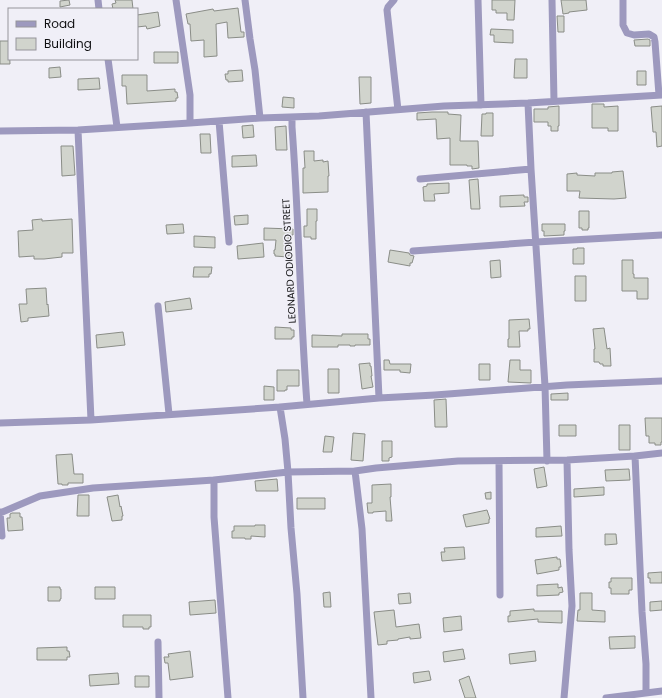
<svg xmlns="http://www.w3.org/2000/svg" width="662" height="698" viewBox="0 0 662 698" font-family="Poppins,sans-serif">
	<style>
		.building { fill: #d1d4cd; stroke: #8a8d87 }
		.lines { fill: none; stroke-linecap: round; stroke-linejoin: round }
		.minor { stroke: #9d99be; stroke-width: 7 }
		.labels { text-anchor: middle; dominant-baseline: central; stroke-width: 3; stroke-linejoin: round; paint-order: stroke }
		.street-label { font-size: 10px; fill: #0f0f11; stroke: #f0eff7 }
	</style>
	<rect width="100%" height="100%" fill="#f0eff7"/>
	<path class="building" d="M69,0L70,5L60,7V1Z
		M115,0H132L133,9H113L112,4L116,3Z
		M492,0H515L514,20H507V13H496V10H492Z
		M561,0H586L587,10L569,12V13L563,14Z
		M238,8L241,32H244V37L228,38L227,22L216,24L217,56L204,57V40L191,41L190,24H188L186,14L213,9L214,11Z
		M158,12L160,26L147,29L146,26L137,27V15Z
		M557,16H564V32H558Z
		M491,29L513,30V43L494,42V35H490Z
		M648,39L650,40V46H635L634,40Z
		M0,41H9L10,64H0Z
		M154,52H178V63H154Z
		M515,59H527V78H514Z
		M60,67L61,77L49,78V68Z
		M242,70L243,81L228,82V80H226L225,74H228V71Z
		M637,71H646V85H637Z
		M122,75H147V91L175,89V92H177L178,98H176V101L127,104L126,86H122Z
		M359,77H371V103L360,104Z
		M99,78L100,89L78,90V79Z
		M283,97L294,98V108L282,107Z
		M592,104H604V107L618,106V131H608V128H592Z
		M559,106V126H558V131H551V126H548V122H534V109H548V107Z
		M662,106V146L657,147L656,132H653L651,107Z
		M432,112H448V114L461,115L460,141H478L479,168L472,169V166H467V165H450V138L437,139L436,119L417,120V113Z
		M486,113H493V136H481L482,114H486Z
		M253,125L254,137L243,138L242,126Z
		M286,126L287,150H276L275,127Z
		M200,134H210L211,153H201Z
		M61,146H73L75,175L62,176Z
		M304,151H314V161L323,160V162L328,161L329,176H328V192L303,193V168H305Z
		M256,155L257,166L232,167V156Z
		M623,171L626,198L614,199L579,198L580,191H567V174L577,173V175L595,176V173H612V172Z
		M478,179L480,209H471L469,180Z
		M449,183V193L434,194L435,201H424L423,187L427,186V184Z
		M524,195V197H528V202H524L525,206L500,207V196Z
		M307,209H317V221H316V239H311V237H304V226H307Z
		M579,211H589V228H588V230H582V228H579Z
		M248,215V224L235,225L234,216Z
		M42,219V221L72,219L73,253H62V257L44,259H34V256L19,257L18,231L33,230L32,220Z
		M183,224L184,233L167,234L166,225Z
		M542,224H565V231H564V235L544,236V231H542Z
		M264,228L293,229V235H289L290,255H288V257L275,256V254H274V250H275L276,240H264Z
		M194,236L215,237V248L194,247Z
		M263,243L264,257L238,259L237,246Z
		M577,248H584V264H573V249H577Z
		M390,250L409,253L410,255L414,256L412,263H410V266L388,262Z
		M500,260L501,277L491,278L490,261Z
		M622,260H633V274H634V278H648V299H637V291H622Z
		M194,267H212L211,274H209V277H193Z
		M575,276H586V301H575Z
		M46,288L47,305L48,304L49,316L28,318V321L21,322L19,304H27L26,289Z
		M190,298L192,309L166,312L165,302Z
		M529,319L530,329H528V331H519L520,347H508V339H509V320Z
		M275,327L291,328V330H294V337H292V339H275Z
		M604,328L607,349L610,348L611,366H603V364H600L599,362H594V349H595L593,329Z
		M123,332L125,345L97,348L96,335Z
		M342,334H368V339H370V345H355V346H350V345H338V347H312V335L342,336Z
		M384,360H389L390,364H411L410,373L400,372V370H384Z
		M510,360H520V370H531V383L508,382Z
		M370,363V366H371L372,376H371L373,387L362,389L359,364Z
		M479,364H490V380H479Z
		M328,369H339V393H328Z
		M277,370H299V386H287V390H285V391H277Z
		M264,386L274,387V400H264Z
		M568,393V400H551V394Z
		M446,399L447,427H435L434,400Z
		M645,418H662V442H661V445H655V443H649V436H646Z
		M559,425H576V436H559Z
		M619,425H630V450H619Z
		M353,433L365,434L363,461L351,460Z
		M325,436L334,437L332,452H323Z
		M382,441H392V457L389,458V461H382Z
		M72,454L74,474H83V483H68V485H62V484H58L56,455Z
		M544,467L547,486L537,488L534,469Z
		M629,469L630,480L606,481L605,470Z
		M277,479L278,491H256L255,481Z
		M391,484V497H390L392,521H386V511L373,512V513H368L367,503H372V485Z
		M604,487V495L574,497V489Z
		M491,492V499H486L485,493Z
		M78,495H89V516H77Z
		M118,495L120,507L121,506L123,516H122V520L112,521L107,497Z
		M297,498H325V509H297Z
		M487,510L490,519H489V523L466,527L463,515Z
		M12,513H20V517H22L23,530L8,531L7,518H10V514Z
		M255,525H265V537L251,536V539H245V538H232V531H234V526H255Z
		M561,526L562,536L536,537V528Z
		M605,534H616L617,544L605,545Z
		M464,547L465,559L442,561L441,552H445L444,548Z
		M557,557V559H560L561,567H559V570L537,574L535,560Z
		M662,572V583H650V578H648V573Z
		M611,578H632V590H629V594H611V588H609V582H611Z
		M558,584V588L562,587L563,592L559,593V595L537,596V585Z
		M48,587H60V589H61V599H60V601H48Z
		M95,587H115V599H95Z
		M330,592L331,607H324L323,593Z
		M410,593L411,603L399,604L398,594Z
		M580,593H592V610L605,611V622L577,621L578,610H580Z
		M215,600L216,613L190,615L189,602Z
		M662,601V610L650,611V602Z
		M534,609V611H562V623L538,622V619L508,622V616H510V611Z
		M394,610L396,627L419,624L421,638L410,639V637L398,639V640L387,641V644L378,645L374,612Z
		M123,615H151V627H149V629H143V627H123Z
		M461,616L462,630L444,632L443,618Z
		M635,636V648L610,649L609,637Z
		M67,647V651H69L70,657H67V660H37V648Z
		M463,649L465,659L444,662L443,652Z
		M190,651L193,677L170,680L168,663H165L164,657H169L168,654Z
		M535,651L536,661L510,664L509,654Z
		M429,671L431,680L414,683L413,673Z
		M118,673L119,684L90,686L89,675Z
		M135,676H149V687H135Z
		M469,676L476,698H465L459,680Z"/>
	<g class="lines">
		<path class="minor" d="M98,0L99,9
			M176,0L190,95V123
			M245,0L250,39L255,70L260,118
			M394,0L388,7L387,10L398,110
			M478,0L481,105
			M552,0L554,101
			M623,0V25L627,33L634,35L649,34L654,37L655,42L659,95
			M108,59L117,127
			M528,103L531,169L545,386L547,461
			M366,112L379,398
			M292,117V127C299,219 300,312 307,404
			M219,121L229,242
			M78,130L91,420
			M0,131L78,130L190,123L260,118L319,116L444,106L528,103L662,95
			M420,179L531,169
			M413,251L536,242L662,235
			M158,306L169,414
			M280,407L285,439L288,472L291,528L297,594L303,698
			M0,423L91,420L280,407L379,398L435,395L567,385L662,381
			M635,456L662,453
			M499,461L500,595
			M0,512L2,536
			M0,513L40,496L93,488L214,480
			M158,642L159,698
			M228,698L214,517V480L288,472L355,471
			M371,698L362,529L355,471L376,468L458,461L567,460L635,456L642,612L646,664V693
			M564,698L572,606L569,550L567,460
			M606,698L662,691"/>
	</g>
	<g class="labels">
		<g class="street-label">
			<text transform="translate(289 261) rotate(-93)">LEONARD ODIODIO STREET</text>
		</g>
	</g>
	<rect x="8" y="8" width="130" height="52" fill="#f0eff7" stroke="#96959b"/>
	<rect x="16" y="21" width="20" height="6" fill="#9d99be" stroke="#96959b"/>
	<text x="44" y="28" font-size="12" fill="#0f0f11">Road</text>
	<rect x="16" y="38" width="20" height="12" fill="#d1d4cd" stroke="#96959b"/>
	<text x="44" y="48" font-size="12" fill="#0f0f11">Building</text>
</svg>
